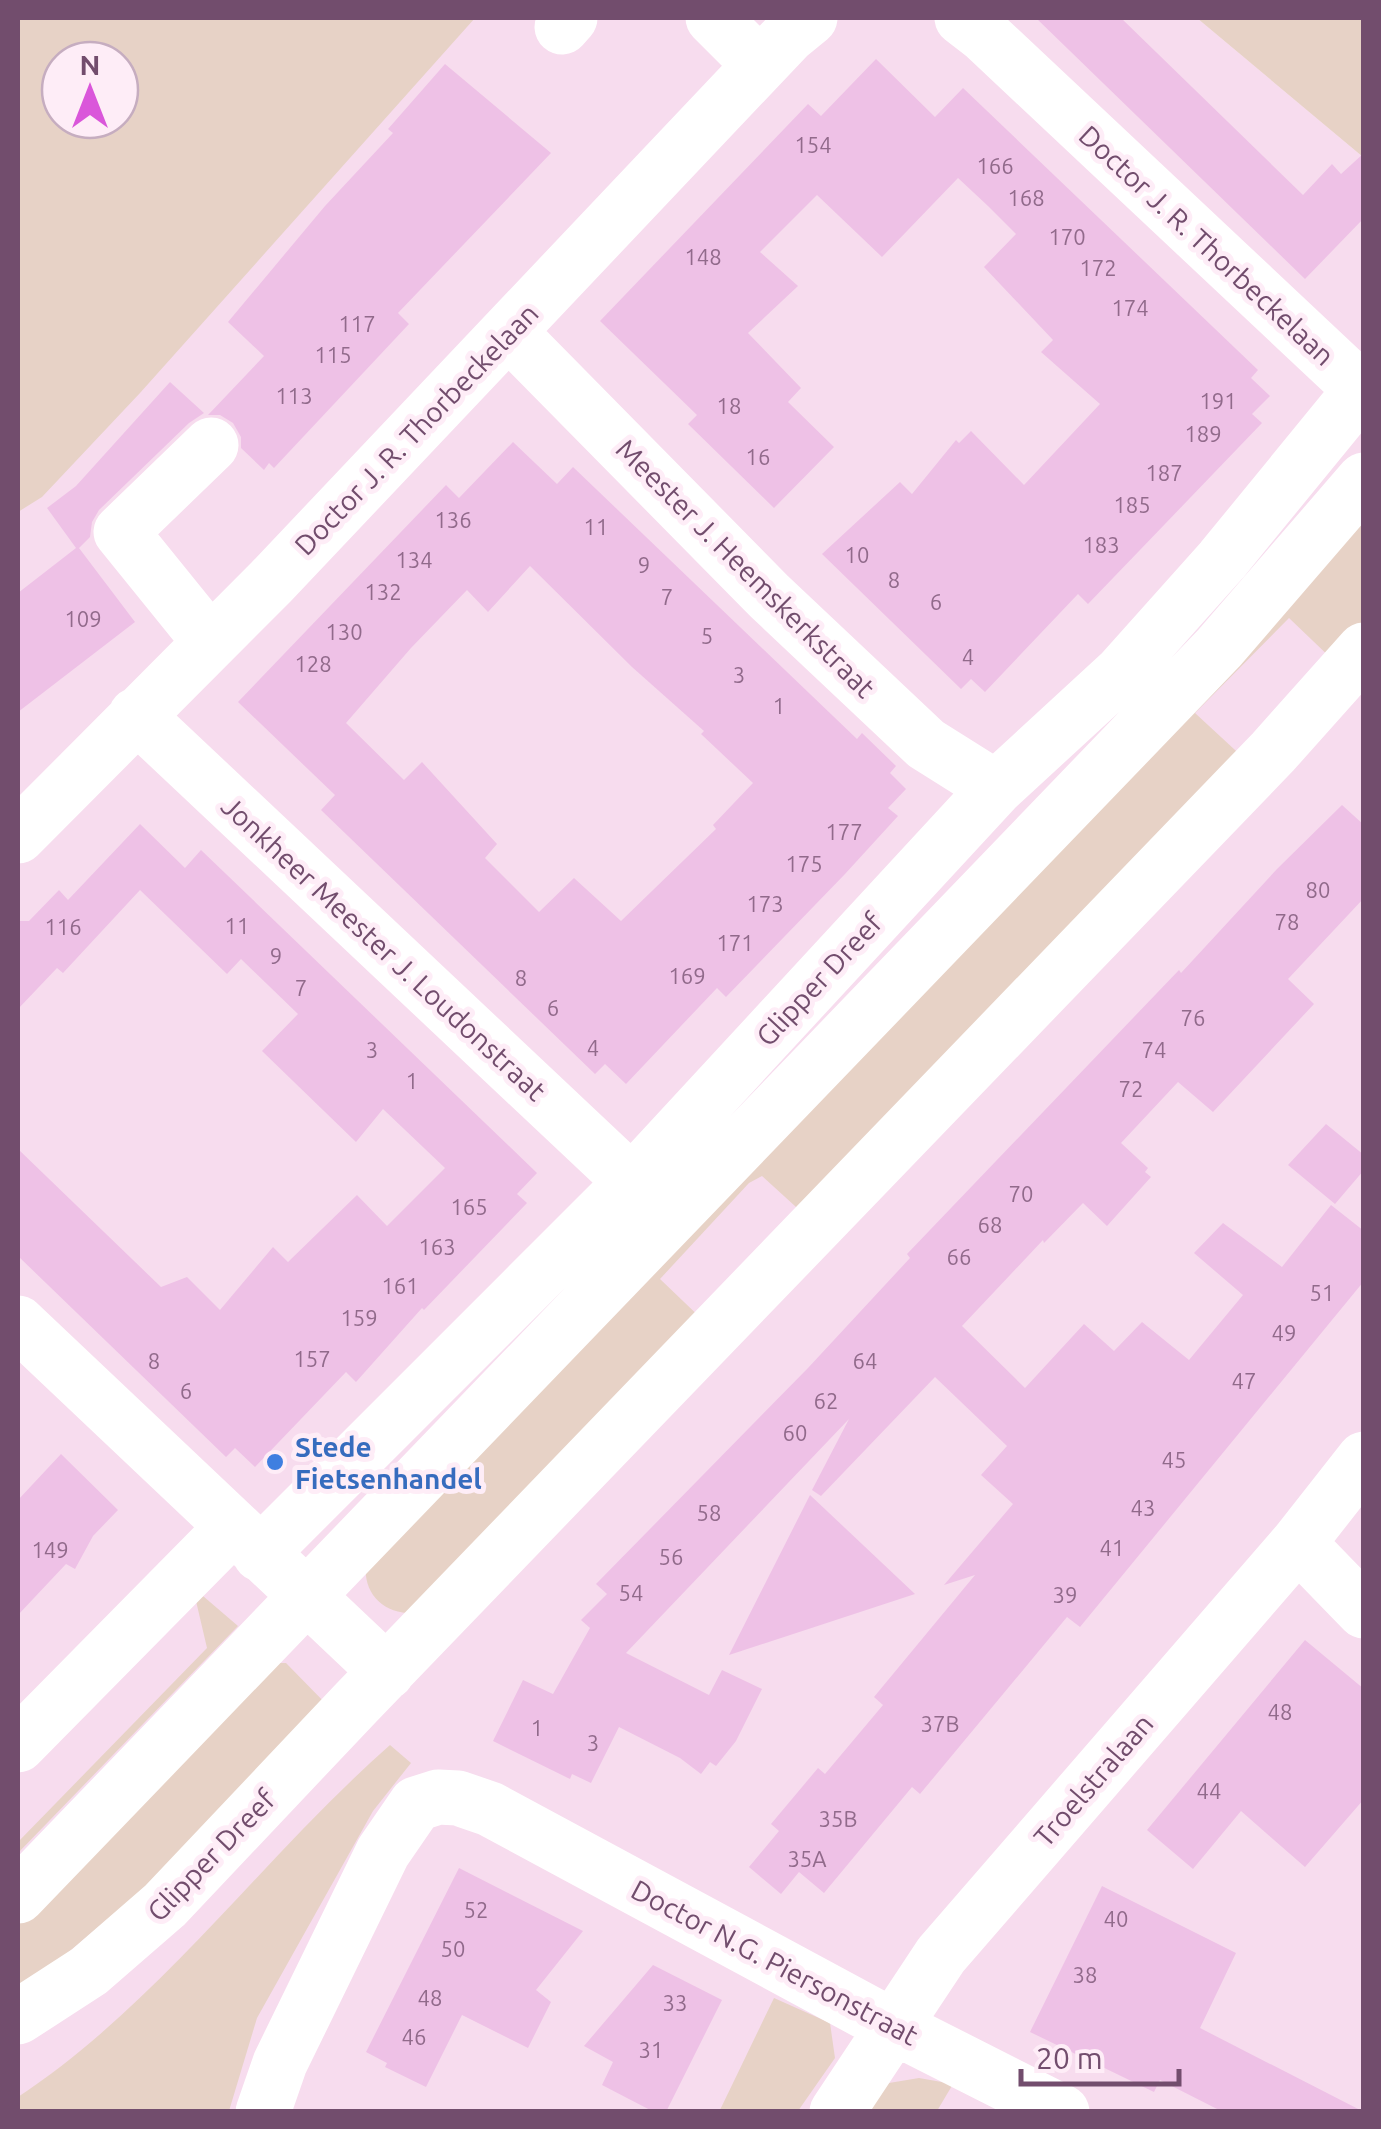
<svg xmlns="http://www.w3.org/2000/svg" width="1381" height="2129" viewBox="0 0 1381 2129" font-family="Ubuntu,sans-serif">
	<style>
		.residential { fill: #f7dcee }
		.green { fill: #e7d2c6; fill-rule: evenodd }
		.building { fill: #eec1e6; fill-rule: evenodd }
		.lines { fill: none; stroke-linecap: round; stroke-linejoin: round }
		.minor { stroke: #fff; stroke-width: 55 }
		.shop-dot { fill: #3f7fe0; stroke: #feedf7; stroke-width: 4 }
		.labels { text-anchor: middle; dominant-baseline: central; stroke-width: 10; stroke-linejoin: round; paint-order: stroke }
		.number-label { font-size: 22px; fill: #916a8b }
		.street-label { font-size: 28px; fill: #724d6d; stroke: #feedf7 }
		.shop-label { font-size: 28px; font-weight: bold; fill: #366cbe; stroke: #feedf7; text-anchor: start }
	</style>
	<rect width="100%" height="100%" fill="#fbe7f3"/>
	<path class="residential" d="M434,18H1197L1363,157V2111L18,2112V404Z"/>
	<path class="green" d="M18,18H475L140,393L42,497L18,512ZM60,60H120V120H60Z
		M1197,18H1363V157Z
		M1363,504V631L1336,663L1289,618L1195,713L1248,762L807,1217L762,1176L749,1183L660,1279L707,1324L419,1613C385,1616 362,1595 366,1562Z
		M203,1596L238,1626L18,1853V1842L207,1648L196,1601Z
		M268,1663H286L331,1709L252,1797L18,1995V1918Z
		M390,1745L411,1763L373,1811L257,2018L229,2111H18V2097C160,2003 262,1858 390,1745Z
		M774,1998L830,2023L835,2058L798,2111L719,2112Z
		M919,2078L953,2084L937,2111L868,2112L877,2085Z"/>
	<path class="building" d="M1036,18H1121L1303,195L1332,164L1341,174L1364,153V218L1305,279Z
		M876,59L935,117L963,88L1258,370L1251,378L1270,396L1252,414L1262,423L1165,524L1088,604L1078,594L985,692L971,679L961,689L822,554L900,482L912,494L956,440L959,443L971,431L1024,485L1100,404L1041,352L1053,340L984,267L1016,234L988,206L958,178L882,257L817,195L760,252L798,286L748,333L801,388L788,402L834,447L774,508L688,424L697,415L600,321L808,104L821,116Z
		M445,64L551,153L398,313L409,324L274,468L269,463L264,470L241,448V437L233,423L220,415H208L264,356L228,322L325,206L393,133L388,129Z
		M170,382L204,413L189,423L99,510L92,522L90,537L79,548L135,622L18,712V593L76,548L47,508L76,486Z
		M513,442L557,484L573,467L857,739L862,733L896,766L890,773L906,789L888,808L898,816L845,874L726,997L717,988L626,1084L605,1064L595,1074L321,810L335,795L238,702L446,485L459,498ZM530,566L632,667L704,731L701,734L753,783L713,825L716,829L621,921L574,878L539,912L485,858L497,844L422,762L404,780L346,723L411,648L467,590L488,612Z
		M1342,805L1364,825V898L1288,979L1314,1004L1213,1112L1178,1082L1121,1143L1148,1168L1145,1172L1151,1177L1107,1226L1083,1203L1044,1243L1043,1240L962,1326L1025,1388L1084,1324L1114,1351L1142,1322L1189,1360L1243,1295L1194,1253L1223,1223L1282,1267L1331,1205L1364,1231V1281L1080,1627L1067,1617L920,1794L912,1787L824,1893L799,1872L781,1894L749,1867L779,1831L771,1824L818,1768L825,1774L883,1705L874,1697L975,1575L944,1585L1013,1504L981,1475L1007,1446L935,1377L821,1496L812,1490L849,1419L626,1653L709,1695L722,1670L762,1689L736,1741L716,1766L710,1762L701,1774L680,1758L619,1727L591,1783L572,1774L570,1779L493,1741L523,1680L553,1694L590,1628L581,1620L607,1594L596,1584L808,1368L910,1258L907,1254L1179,970L1181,973L1277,869Z
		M140,824L185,868L201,850L537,1173L517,1194L527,1203L424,1310L422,1308L356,1382L346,1372L255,1467L235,1448L226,1457L18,1256V1149L161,1287L187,1277L220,1310L273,1247L288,1262L357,1195L387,1226L445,1168L383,1109L356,1142L262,1051L298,1014L241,959L227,974L140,890L63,973L57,968L18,1009V921H29L59,890L68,900Z
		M1326,1124L1364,1155V1170L1335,1204L1288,1165Z
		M61,1454L118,1510L93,1536L75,1569L66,1564L18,1615V1500Z
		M810,1495L915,1594L729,1655Z
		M1305,1640L1364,1689V1799L1305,1867L1241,1811L1193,1869L1147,1830Z
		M459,1868L583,1931L536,1990L551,2002L528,2048L462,2015L426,2087L385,2067L387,2063L366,2052Z
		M1102,1886L1236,1953L1200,2028L1364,2112H1223L1160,2080L1154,2092L1030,2032Z
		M653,1965L722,2000L666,2112H654L602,2085L613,2062L584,2046Z"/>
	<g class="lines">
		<path class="minor" d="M713,18L760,65
			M962,18L984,35L1364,392
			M562,27L570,18
			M509,332L769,596L926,744L996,788
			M210,642L121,532L211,445
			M136,715L632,1182
			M18,836L271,582L788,36L810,18
			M18,1323L387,1672
			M1298,1543L1364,1611
			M260,1554L632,1182L996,788L1121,673L1222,560L1361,390
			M18,1745L232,1528
			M18,1896L1219,648L1364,480
			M18,2017L89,1971L165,1905L356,1703L1273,752L1364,650
			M263,2112L280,2063L383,1852L416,1804L438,1797L458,1798L490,1809L894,2027L1062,2112
			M837,2112L941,1955L1298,1543L1364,1459"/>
	</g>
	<circle class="shop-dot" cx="275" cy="1462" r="10"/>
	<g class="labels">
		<g class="number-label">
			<text x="813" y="144">154</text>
			<text x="995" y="165">166</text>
			<text x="1026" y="197">168</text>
			<text x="1067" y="236">170</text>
			<text x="703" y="256">148</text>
			<text x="1098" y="267">172</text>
			<text x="1130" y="307">174</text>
			<text x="357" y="323">117</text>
			<text x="333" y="354">115</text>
			<text x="294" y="395">113</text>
			<text x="1218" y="400">191</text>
			<text x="729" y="405">18</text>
			<text x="1203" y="433">189</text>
			<text x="758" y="456">16</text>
			<text x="1164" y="472">187</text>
			<text x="1132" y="504">185</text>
			<text x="453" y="519">136</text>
			<text x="596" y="526">11</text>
			<text x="1101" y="544">183</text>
			<text x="857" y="554">10</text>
			<text x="414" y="559">134</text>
			<text x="644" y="564">9</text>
			<text x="894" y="579">8</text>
			<text x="383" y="591">132</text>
			<text x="667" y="596">7</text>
			<text x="936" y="601">6</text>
			<text x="83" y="618">109</text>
			<text x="344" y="631">130</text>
			<text x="707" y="635">5</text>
			<text x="968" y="656">4</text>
			<text x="313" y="663">128</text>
			<text x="739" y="674">3</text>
			<text x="779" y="705">1</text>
			<text x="844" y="831">177</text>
			<text x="804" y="863">175</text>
			<text x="1318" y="889">80</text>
			<text x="765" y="903">173</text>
			<text x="1287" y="921">78</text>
			<text x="237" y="925">11</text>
			<text x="63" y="926">116</text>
			<text x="735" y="942">171</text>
			<text x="276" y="955">9</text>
			<text x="687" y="975">169</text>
			<text x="521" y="977">8</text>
			<text x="301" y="987">7</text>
			<text x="553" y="1007">6</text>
			<text x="1193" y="1017">76</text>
			<text x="593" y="1047">4</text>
			<text x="372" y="1049">3</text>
			<text x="1154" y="1049">74</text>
			<text x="412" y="1080">1</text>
			<text x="1131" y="1088">72</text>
			<text x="1021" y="1193">70</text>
			<text x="469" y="1206">165</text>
			<text x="990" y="1224">68</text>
			<text x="437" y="1246">163</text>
			<text x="959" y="1256">66</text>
			<text x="400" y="1285">161</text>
			<text x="1322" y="1292">51</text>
			<text x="359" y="1317">159</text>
			<text x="1284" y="1332">49</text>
			<text x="312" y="1358">157</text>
			<text x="154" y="1360">8</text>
			<text x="865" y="1360">64</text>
			<text x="1244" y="1380">47</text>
			<text x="186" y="1390">6</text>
			<text x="826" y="1400">62</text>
			<text x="795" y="1432">60</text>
			<text x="1174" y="1459">45</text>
			<text x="1143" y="1507">43</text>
			<text x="709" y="1512">58</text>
			<text x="1112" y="1547">41</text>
			<text x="50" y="1549">149</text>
			<text x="671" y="1556">56</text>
			<text x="631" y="1592">54</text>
			<text x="1065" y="1594">39</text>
			<text x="1280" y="1711">48</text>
			<text x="940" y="1723">37B</text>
			<text x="537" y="1727">1</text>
			<text x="593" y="1742">3</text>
			<text x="1209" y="1790">44</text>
			<text x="838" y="1818">35B</text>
			<text x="807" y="1858">35A</text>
			<text x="476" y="1909">52</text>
			<text x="1116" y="1918">40</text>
			<text x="453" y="1948">50</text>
			<text x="1085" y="1974">38</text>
			<text x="430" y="1997">48</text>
			<text x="675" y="2002">33</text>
			<text x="414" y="2036">46</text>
			<text x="651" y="2049">31</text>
		</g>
		<g class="street-label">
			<text transform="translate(1207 245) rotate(43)">Doctor J. R. Thorbeckelaan</text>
			<text transform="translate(416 429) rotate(-46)">Doctor J. R. Thorbeckelaan</text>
			<text transform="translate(746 568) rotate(45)">Meester J. Heemskerkstraat</text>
			<text transform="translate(384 948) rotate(43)">Jonkheer Meester J. Loudonstraat</text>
			<text transform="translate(819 979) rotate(-47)">Glipper Dreef</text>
			<text transform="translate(1093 1780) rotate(-49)">Troelstralaan</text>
			<text transform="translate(211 1855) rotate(-46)">Glipper Dreef</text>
			<text transform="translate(775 1962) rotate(28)">Doctor N.G. Piersonstraat</text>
		</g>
		<g class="shop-label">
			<text x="295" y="1446">Stede<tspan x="295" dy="32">Fietsenhandel</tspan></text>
		</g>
	</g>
	<rect width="1381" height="2129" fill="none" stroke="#724d6d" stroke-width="40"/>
	<g transform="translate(90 90)"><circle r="48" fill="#feedf7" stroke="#c6adc0" stroke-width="2.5"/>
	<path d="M0-8L18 38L0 25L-18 38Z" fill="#da56da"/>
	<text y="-15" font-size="28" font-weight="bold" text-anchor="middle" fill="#724d6d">N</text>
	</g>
	<path d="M1021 2069v15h158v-15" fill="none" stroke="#724d6d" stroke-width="5"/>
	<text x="1036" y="2069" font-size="30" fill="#724d6d" stroke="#feedf7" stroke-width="8" paint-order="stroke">20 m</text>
</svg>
